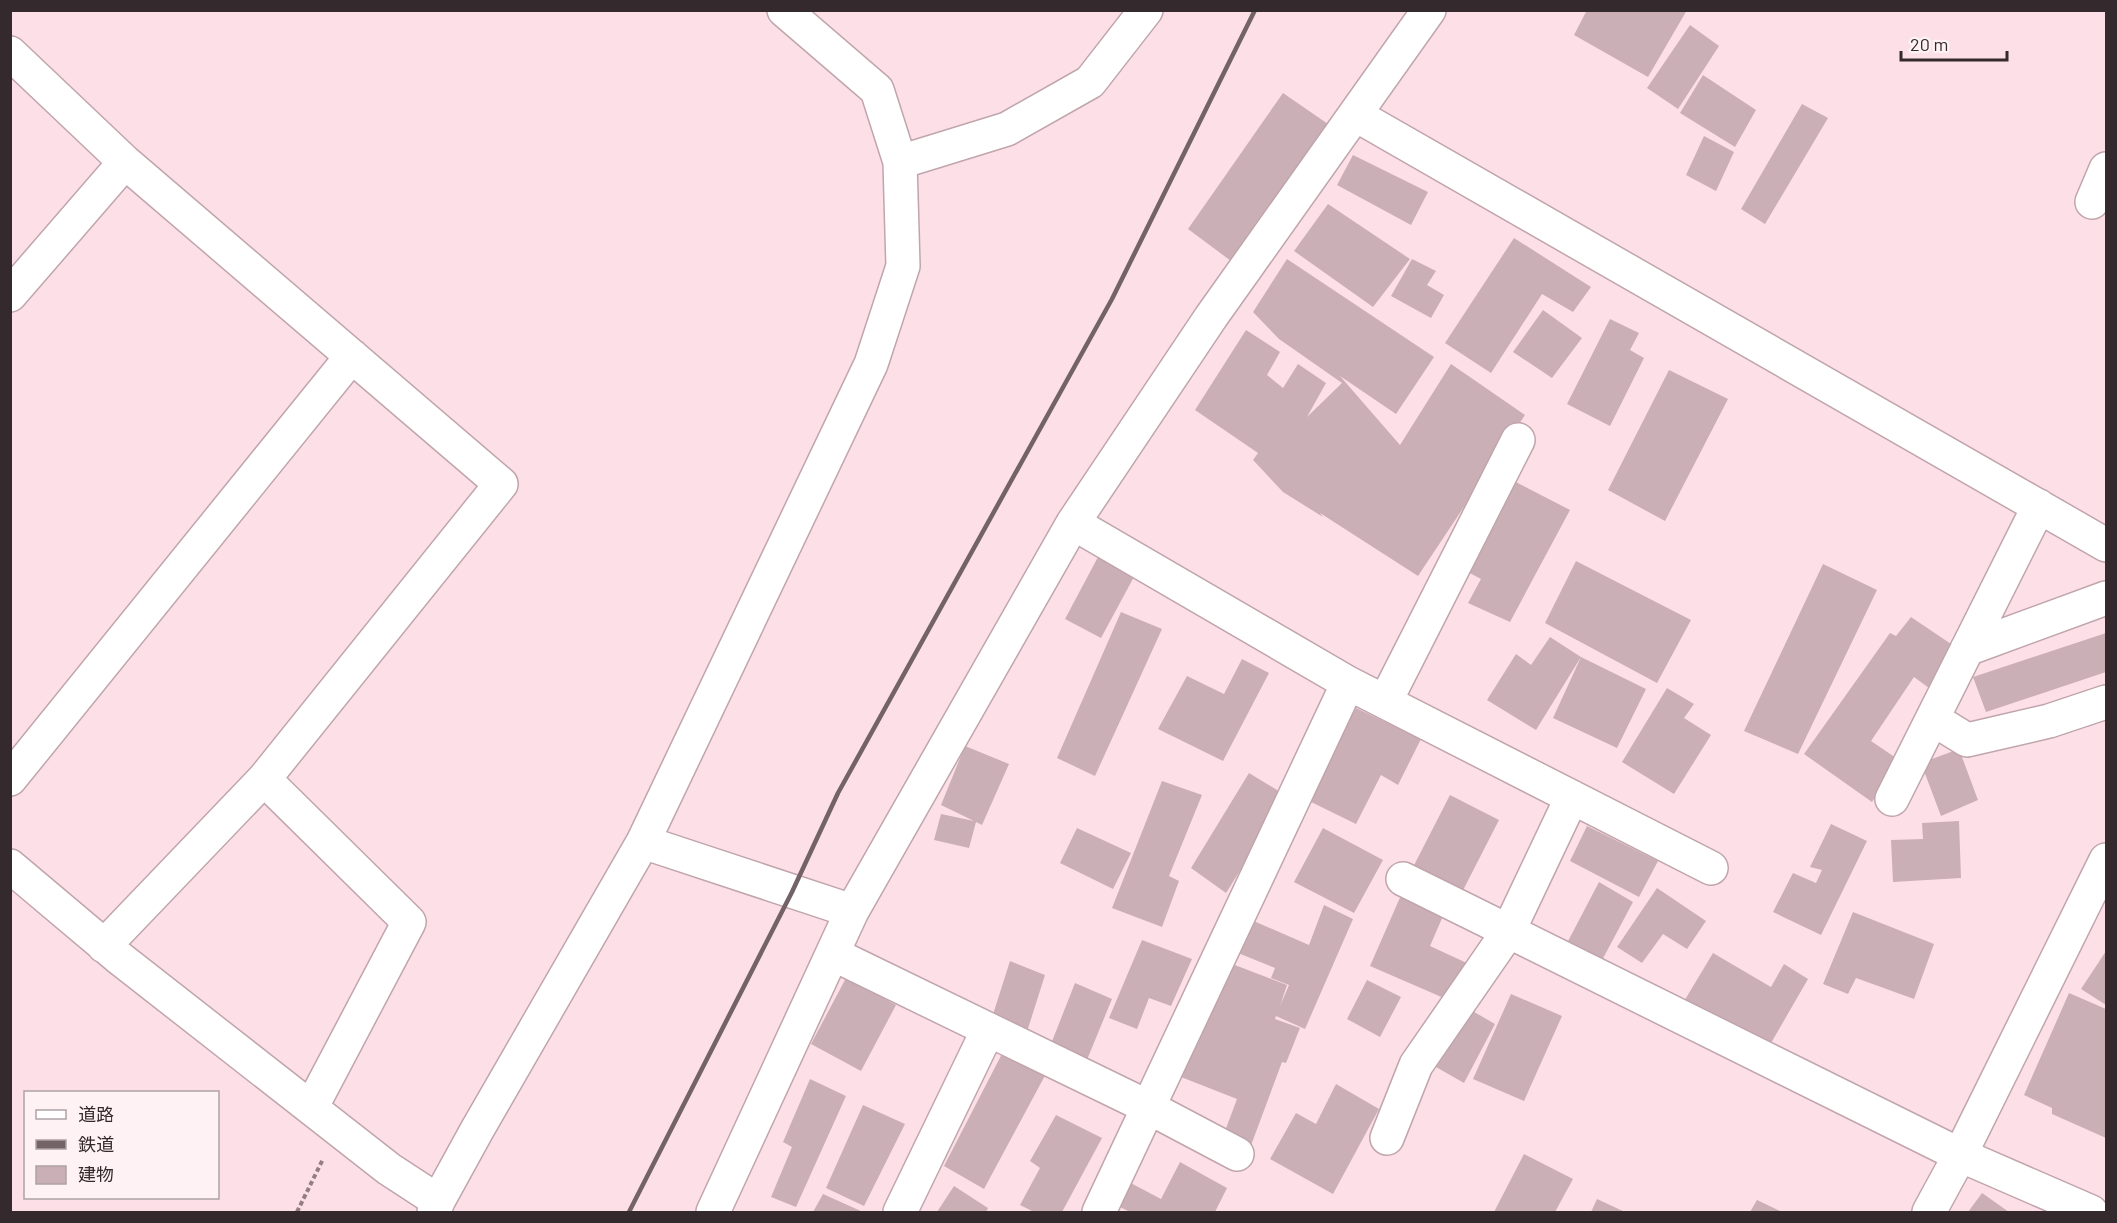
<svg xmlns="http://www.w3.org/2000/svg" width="2117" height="1223" viewBox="0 0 2117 1223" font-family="Barlow,'Noto Sans JP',sans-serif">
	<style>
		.building { fill: #cbafb6 }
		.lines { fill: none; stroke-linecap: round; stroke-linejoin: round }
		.minor-casing { stroke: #c0a5ac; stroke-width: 36 }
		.path { stroke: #927e83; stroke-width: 4; stroke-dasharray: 4.5 3; stroke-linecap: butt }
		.minor { stroke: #fff; stroke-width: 33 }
		.rail { stroke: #736367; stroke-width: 4.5 }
	</style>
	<rect width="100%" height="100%" fill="#fde0e7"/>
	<path class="building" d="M1587,10H1687L1648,77L1574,35Z
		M1690,25L1719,46L1678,109L1647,88Z
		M1703,75L1756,110L1735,147L1680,113Z
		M1283,93L1328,124L1231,261L1188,229Z
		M1802,104L1828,118L1765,224L1741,209Z
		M1704,136L1734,152L1716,191L1686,175Z
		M1353,155L1428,192L1411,225L1337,185Z
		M1328,204L1410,259L1373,307L1294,251Z
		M1514,238L1591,287L1573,312L1542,294L1491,373L1445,343Z
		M1287,259L1434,357L1396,414L1340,376L1400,445L1451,364L1525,415L1418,576L1320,513L1323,517L1283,492L1253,460L1258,453L1195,410L1246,330L1280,352L1267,375L1283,388L1298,364L1326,383L1307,417L1342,383L1279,339L1253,312Z
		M1412,259L1436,271L1427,285L1444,295L1431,318L1391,296Z
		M1543,310L1582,338L1552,378L1513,352Z
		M1610,319L1639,333L1630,350L1644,358L1610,426L1567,404Z
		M1669,370L1728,399L1665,521L1608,490Z
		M1512,480L1570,510L1510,622L1468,603L1481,579L1464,570Z
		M1098,557L1135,575L1101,638L1065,619Z
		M1576,561L1691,620L1657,683L1545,623Z
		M1823,564L1877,590L1798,754L1744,731Z
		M1121,612L1162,629L1095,776L1057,758Z
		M1911,617L1957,648L1929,688L1914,677L1871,741L1899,760L1872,802L1804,754L1890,633L1896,636Z
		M2106,633V672L1986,712L1973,677Z
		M1550,637L1581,657L1646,689L1617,748L1553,718L1581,657L1536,730L1487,700L1516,654L1531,665Z
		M1242,659L1269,673L1223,761L1158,729L1187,676L1224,694Z
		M1667,688L1694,704L1684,718L1711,735L1674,794L1622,762Z
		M1356,708L1421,739L1398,785L1381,775L1356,824L1307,800Z
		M965,746L1009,764L982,825L976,822L969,848L934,840L941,814L974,821L941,805Z
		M1959,749L1978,800L1941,816L1921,763Z
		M1249,773L1287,796L1226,893L1191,868Z
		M1162,781L1202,795L1169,876L1179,881L1162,927L1112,908Z
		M1450,795L1499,820L1457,902L1408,877Z
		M1959,821L1961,878L1893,882L1891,840L1923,839L1922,823Z
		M1831,824L1867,841L1821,935L1773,912L1793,873L1816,883L1822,870L1810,867Z
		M1587,826L1658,861L1639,897L1570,861Z
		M1077,828L1131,853L1113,889L1060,863Z
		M1323,828L1383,860L1354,913L1294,882Z
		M1599,882L1633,902L1600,964L1566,945Z
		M1657,888L1706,921L1687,949L1663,934L1642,963L1617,947Z
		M1402,893L1446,909L1430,946L1469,964L1453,1002L1370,966Z
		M1324,905L1353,919L1305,1029L1276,1016L1275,1019L1300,1028L1286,1063L1282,1062L1250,1148L1222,1139L1237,1099L1181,1077L1227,962L1287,985L1280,1006L1289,985L1271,978L1275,968L1238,953L1249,919L1309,945Z
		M1853,912L1934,944L1914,999L1856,978L1848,994L1823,984Z
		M1142,940L1192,959L1171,1006L1149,998L1137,1029L1109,1018Z
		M2106,951V1005L2081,989Z
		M1713,953L1771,987L1784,964L1808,979L1767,1050L1683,1003Z
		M1010,961L1045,975L1025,1038L989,1027Z
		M846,978L896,1005L861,1071L811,1044Z
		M1367,980L1401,997L1380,1037L1347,1019Z
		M1075,983L1112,999L1084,1067L1047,1054Z
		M2069,993L2106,1009V1138L2052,1114V1108L2024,1095Z
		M1511,994L1562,1016L1524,1101L1473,1079Z
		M1469,1009L1495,1024L1464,1083L1436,1067Z
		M1005,1048L1048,1070L984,1189L944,1166Z
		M810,1079L846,1096L796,1207L771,1197L792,1147L783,1142Z
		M1336,1084L1379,1109L1333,1194L1270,1159L1296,1113L1316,1124Z
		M863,1105L905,1124L864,1206L826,1188Z
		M1056,1115L1102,1138L1062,1212H1034L1020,1205L1040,1168L1030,1161Z
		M1524,1154L1573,1179L1555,1212H1494Z
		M1180,1162L1227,1188L1215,1212H1130L1112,1203L1125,1180L1161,1199Z
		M954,1186L988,1208L986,1212H937Z
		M1982,1193L2009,1212H1968Z
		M823,1194L863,1212H813Z
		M1597,1199L1625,1212H1591Z
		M1757,1200L1782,1212H1750Z"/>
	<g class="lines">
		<g class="minor-casing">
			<path id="minor" d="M10,53L125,162L501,484L264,779L104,946
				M1356,115L2106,545
				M900,162L1007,129L1090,82L1146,10
				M2092,202L2106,169
				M10,295L125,162
				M1073,523L1348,683L1711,868
				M1967,649L2106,598
				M1385,702L1518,440
				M1933,719L1967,740L2049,721L2106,702
				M10,779L352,356
				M264,779L409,922L311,1108
				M1892,799L2039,506
				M643,842L852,911
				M10,866L118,957L389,1169L438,1201
				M1403,879L1960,1155L2091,1212
				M833,954L1148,1107L1237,1154
				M1387,1138L1416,1065L1508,932L1572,797
				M434,1212L438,1201L477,1130L643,842L871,364L903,266L900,162L877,90L784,10
				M713,1212L852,911L1073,523L1211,317L1429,10
				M900,1212L988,1030
				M1099,1212L1348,683
				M1929,1212L1960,1155L2106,860"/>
		</g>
		<path class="path" d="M297,1212L323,1159"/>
		<use href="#minor" class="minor"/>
		<path class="rail" d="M629,1212L792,892L838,793L1112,299L1255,10"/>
	</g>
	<rect width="2117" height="1223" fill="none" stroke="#34292c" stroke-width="24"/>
	<rect x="24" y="1091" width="195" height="108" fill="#fef2f5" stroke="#ada2a5" stroke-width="1.5"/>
	<rect x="36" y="1110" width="30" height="9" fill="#ffffff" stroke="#ada2a5" stroke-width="1.5"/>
	<text x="78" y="1121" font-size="18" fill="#34292c">道路</text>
	<rect x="36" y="1140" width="30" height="9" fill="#736367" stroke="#ada2a5" stroke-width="1.5"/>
	<text x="78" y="1151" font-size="18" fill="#34292c">鉄道</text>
	<rect x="36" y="1166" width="30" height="18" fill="#cbafb6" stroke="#ada2a5" stroke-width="1.5"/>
	<text x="78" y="1181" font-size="18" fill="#34292c">建物</text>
	<path d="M1901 51v9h106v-9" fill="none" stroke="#34292c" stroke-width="3"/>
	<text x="1910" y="51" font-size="18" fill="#34292c" stroke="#fef2f5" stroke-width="4.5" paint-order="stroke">20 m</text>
</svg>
